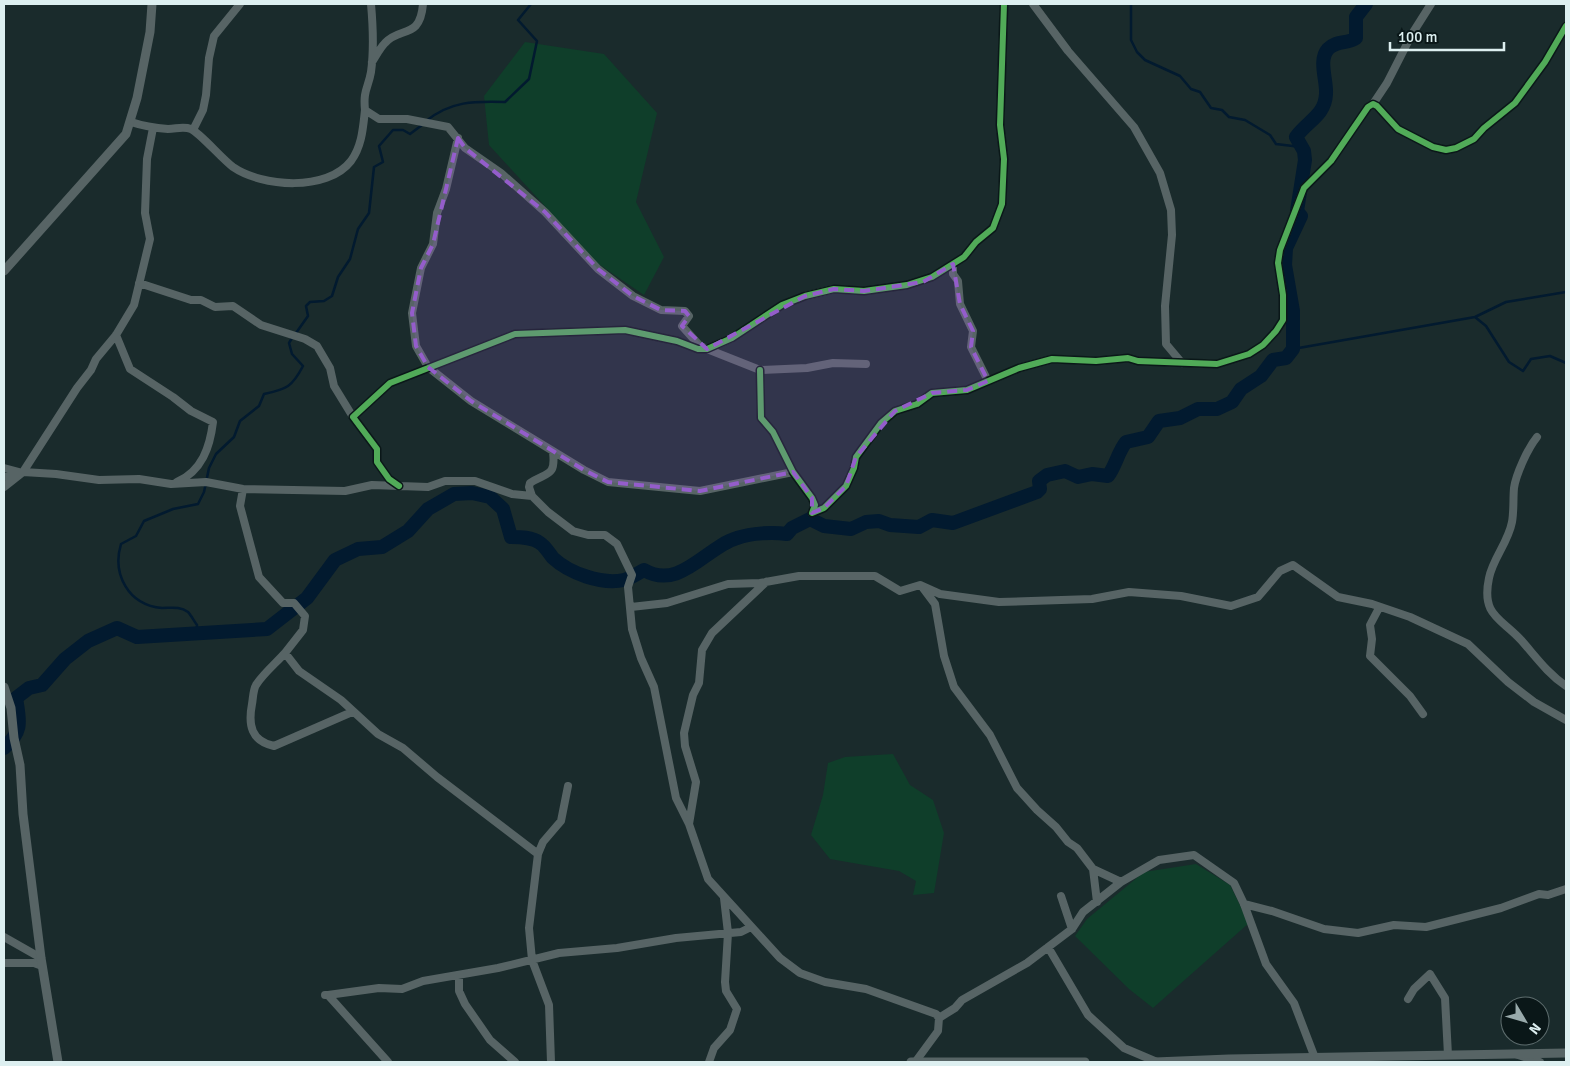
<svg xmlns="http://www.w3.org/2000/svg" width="1570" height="1066" viewBox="0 0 1570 1066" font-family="Signika,sans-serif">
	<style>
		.green { fill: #0f3e2a }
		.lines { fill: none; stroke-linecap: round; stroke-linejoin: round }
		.stream { stroke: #021a2f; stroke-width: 2.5 }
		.river { stroke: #021a2f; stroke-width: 14 }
		.minor { stroke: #576465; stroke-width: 8 }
		.tertiary { stroke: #576465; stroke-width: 9 }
		.cycleway-casing { stroke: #0a1718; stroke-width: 9 }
		.cycleway { stroke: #51ab58; stroke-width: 6 }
		.marked { fill: #945dcb; fill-opacity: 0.2; stroke: #945dcb; stroke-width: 4; stroke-dasharray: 10 6; stroke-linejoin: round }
	</style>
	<rect width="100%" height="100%" fill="#1a2b2c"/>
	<path class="green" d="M525,42L604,54L657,113L636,202L664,257L644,295L597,263L489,145L484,96Z
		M893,754L910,785L933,800L944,833L934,893L913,895L916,881L899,871L830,859L811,835L823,795L828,763L845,757Z
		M1196,864L1230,885L1249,923L1153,1008L1129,989L1075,936L1087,919L1144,872Z"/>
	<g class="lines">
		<path class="stream" d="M1131,4V40L1137,52L1145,60L1180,76L1191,89L1200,92L1211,108L1222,110L1229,117L1245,120L1270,135L1276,144L1301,147
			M426,121C451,101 474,101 505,102L529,79L537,41L518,20L531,4
			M1475,317L1486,326L1509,362L1523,371L1531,359L1550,356L1566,363
			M296,333L308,316L306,306L310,302L324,301L332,296L338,277L350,259L358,229L369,213L374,167L383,162L379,146L393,130H403L410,134L422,125
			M1293,349L1475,317L1506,302L1566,292
			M196,634L197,625C194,621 191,615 188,612C180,606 171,608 162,608C128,605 112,574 121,544L136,536L144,521L173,509L198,504L204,492L209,468L216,454L234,437L240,421L259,406L264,394C287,389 292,387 303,366L292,354L289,343L292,338"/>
		<path class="river" d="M4,748C23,731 20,722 16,698L29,688L42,685L65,659L88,641L117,628L137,637L267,629L307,598L335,560L358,549L382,547L408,531L428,509L454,494L472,493L490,497L503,509L511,537C520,537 532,537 540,543C545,546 549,553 553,558C569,573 602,585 624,580C630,579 638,573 644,570C680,591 706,547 737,538C752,533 772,532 787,534L792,528L810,519L824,526L851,529L866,522L879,521L890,525L919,527L932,520L953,523L1037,492L1040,489L1039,481L1047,475L1065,471L1078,477L1092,474L1108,476C1116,465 1118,452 1126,442L1148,437L1159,421L1180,418L1198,409H1217L1232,402L1241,389L1261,376L1273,360L1286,358L1293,349V311L1285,265L1286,248L1301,216L1297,211L1305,160L1304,151L1296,137C1307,121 1325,116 1326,94C1327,80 1318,60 1328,49C1336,40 1348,44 1356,38V17L1366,4"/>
		<path class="minor" d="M371,4C373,26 374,50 371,72C368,89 363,90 365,110L379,119H407L448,127L465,148L501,173L545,212L598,269L633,296L661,310L685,311L689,316L682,326L700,346L707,349L760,370L807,368L833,363L866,364
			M1033,4L1068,51L1134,127L1160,173L1171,210L1172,235L1165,306L1166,344L1182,363
			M372,62C376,56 380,48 385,43C400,26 420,40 423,4
			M1373,104L1387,83L1412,34L1431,4
			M131,122C143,126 155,128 168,129C176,129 183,126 191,129C200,133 222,159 233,167C262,187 327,192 351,161C362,146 363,128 365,110
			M193,130L203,110L206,95L209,58L214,36L240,4
			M458,138L446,189L437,213L433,244L421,268L412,313L416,346L428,367L471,401L584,470L608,482L700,491L793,472
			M953,264V274L958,281L960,304L973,331L971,347L988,381
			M139,283L191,300H201L215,307L233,306L261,325L305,339L317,346L330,368L334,386L353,417
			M116,335L130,369L173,397L191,411L213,422C210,447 202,471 177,482
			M760,370L761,418L773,432L793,472L812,498L815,505L812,513L824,508L846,486L854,468L856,457L881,423L895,411L917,404L932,393L967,390L1019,368L1052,359L1096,361L1128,358L1138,361L1217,364L1249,354L1263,345L1276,331L1283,320V295L1278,263L1280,250L1304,188L1331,161L1368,107L1373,104L1377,106L1398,129L1433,147L1446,150L1456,148L1474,139L1484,128L1515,103L1545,62L1566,26
			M1537,437C1528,448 1516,474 1514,488C1513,499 1514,511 1512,522C1508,543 1493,558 1489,578C1481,616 1501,618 1521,640C1536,657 1548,674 1566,686
			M4,468L19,472
			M4,477L23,472L56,474L99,480L139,479L171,484L206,482L243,489L345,491L372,485L428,487L445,481H475L512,494L532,496L548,512L573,531L588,535H605L617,544L632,575L628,587L632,629L641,658L654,687L676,798L689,824
			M399,486L389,479L377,462V449L353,417L390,383L515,334L625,330L677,341L698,349H707L732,338L782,305L805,296L834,289L864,291L907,285L932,277L964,257L976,242L993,228L1002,204L1004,159L1000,125L1004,4
			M4,487L23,472L77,388L91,370L96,359L116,335L134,305L150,239L145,213L147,159L153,128
			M243,489L240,506L259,577L283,603H294L305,616L303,630L285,653L299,671L341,700L378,734L403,748L437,777L538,854
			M532,496L529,487L530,483C547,472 556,477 553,452
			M766,582L712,633L702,650L699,683L693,695L684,733L685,746L696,782L689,824L708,879L780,958L800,973L825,982L866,989L936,1014L939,1018L938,1031L916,1061
			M923,588L935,604L944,656L954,687L990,735L1017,788L1037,810L1056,827L1068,842L1077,848L1093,869L1097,902
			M631,607L667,603L728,584L760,583L799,576H875L900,591L920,585L940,594L999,602L1092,599L1129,592L1181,596L1231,606L1258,597L1280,571L1293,565L1338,597L1372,604L1410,617L1468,644L1508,682L1534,702L1566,720
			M1379,608L1370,625L1372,639L1370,656L1410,696L1423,714
			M285,653C276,663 263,674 256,685C253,690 253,699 252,704C248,725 251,741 274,746L352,712
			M1093,869L1121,882
			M1061,896L1072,929
			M1244,904L1272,911L1324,929L1358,933L1394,925L1426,927L1501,908L1539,894L1548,895L1566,889
			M4,937L41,958
			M1048,947L1088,1015L1124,1048L1157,1062
			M4,963H34L42,966
			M459,975V991L465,1004L490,1040L515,1062
			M325,995H328L388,1062
			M328,995L379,988L402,989L423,981L498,968L559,953L617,948L676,938L741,932L751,927
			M1408,999L1414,989L1430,974L1445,998L1448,1055
			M939,1018L955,1008L962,1000L1027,963L1072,929L1083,912L1121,882L1159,860L1194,855L1234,883L1244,904L1266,964L1294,1003L1315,1058
			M1518,1055L1540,1062
			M551,1062L549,1005L532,960L529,928L538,854L543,842L561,821L568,786
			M709,1062L714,1048L730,1030L737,1009L726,991L725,982L728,933L724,898"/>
		<path class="tertiary" d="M4,271L126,134L137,98L150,32L152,4
			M4,687L11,708L14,738L20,765L23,814L41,958L58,1062
			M911,1062H1085
			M1155,1062L1229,1059L1566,1053"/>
		<g class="cycleway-casing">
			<path id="cycleway" d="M760,370L761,418L773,432L793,472L812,498L815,505L812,513L824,508L846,486L854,468L856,457L881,423L895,411L917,404L932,393L967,390L1019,368L1052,359L1096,361L1128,358L1138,361L1217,364L1249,354L1263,345L1276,331L1283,320V295L1278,263L1280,250L1304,188L1331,161L1368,107L1373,104L1377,106L1398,129L1433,147L1446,150L1456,148L1474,139L1484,128L1515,103L1545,62L1566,26
				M399,486L389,479L377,462V449L353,417L390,383L515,334L625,330L677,341L698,349H707L732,338L782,305L805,296L834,289L864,291L907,285L932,277L964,257L976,242L993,228L1002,204L1004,159L1000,125L1004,4"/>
		</g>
		<use href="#cycleway" class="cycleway"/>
	</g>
	<path class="marked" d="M458,138L465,148L545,212L598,269L633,296L661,310L685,311L689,316L682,326L707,349L805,296L834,289L864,291L923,282L953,264L960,304L973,331L971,347L988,381L967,390L932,393L895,411L856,457L846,486L824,508L812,513V498L793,472L700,491L608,482L584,470L471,401L428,367L416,346L412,313L421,268L433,244Z"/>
	<rect width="1570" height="1066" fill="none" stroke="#ddeff0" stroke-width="10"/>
	<g transform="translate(1525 1021) rotate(128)"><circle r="24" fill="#0a1718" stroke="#5e6d6e"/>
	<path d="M0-4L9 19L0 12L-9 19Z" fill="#99aaab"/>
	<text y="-8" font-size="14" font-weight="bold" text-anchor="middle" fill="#ddeff0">N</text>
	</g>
	<path d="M1390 42v8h114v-8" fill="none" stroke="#ddeff0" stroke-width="2.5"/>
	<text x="1398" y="42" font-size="15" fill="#ddeff0" stroke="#0a1718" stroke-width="4" paint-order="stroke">100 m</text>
</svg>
